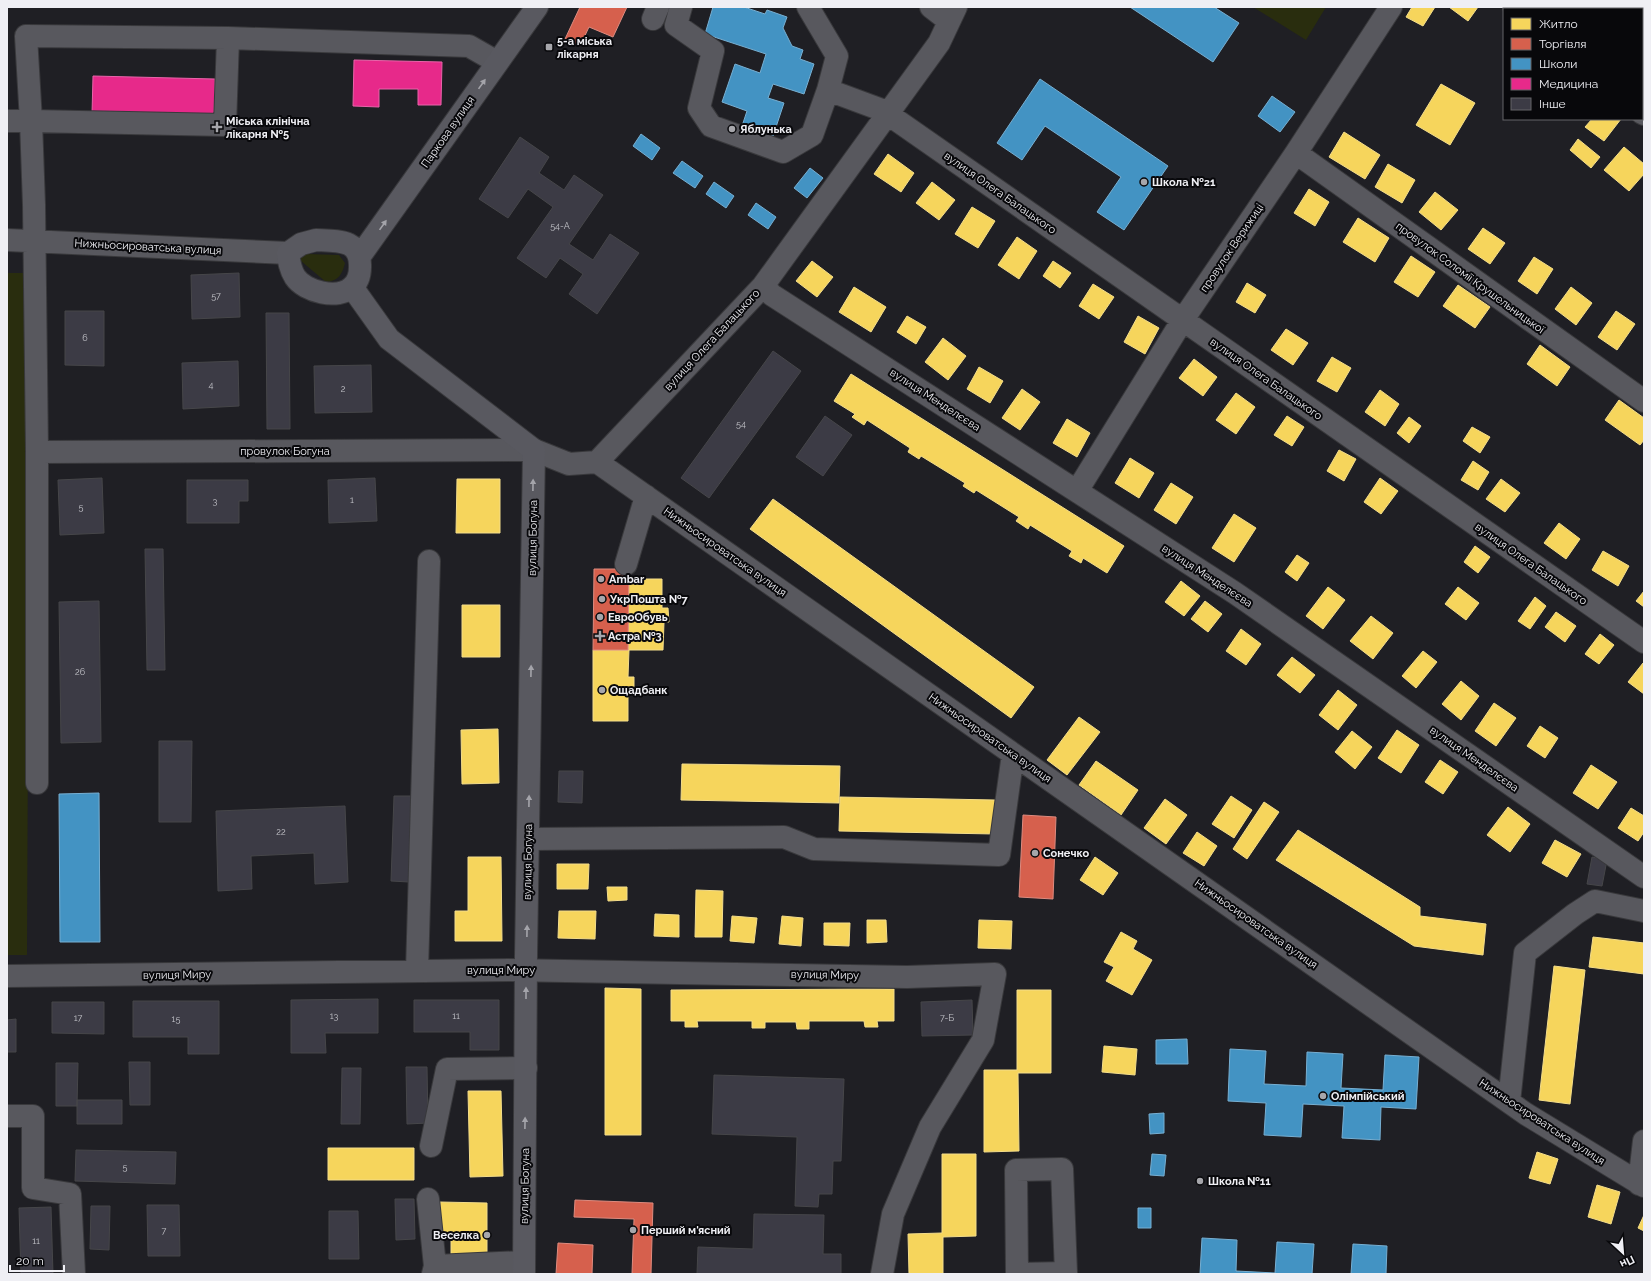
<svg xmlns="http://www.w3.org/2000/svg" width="1651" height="1281" viewBox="0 0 1651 1281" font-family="Raleway,sans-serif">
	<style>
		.green { fill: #292d0e }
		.homes { fill: #f6d55c; stroke: #f4dd8a }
		.shops { fill: #d6604d; stroke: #de8b7f }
		.schools { fill: #4393c3; stroke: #77afd2 }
		.health { fill: #e7298a; stroke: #e964aa }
		.building { fill: #3c3b45; stroke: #464649 }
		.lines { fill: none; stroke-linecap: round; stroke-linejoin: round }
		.minor-casing { stroke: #39393c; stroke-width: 24 }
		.major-casing { stroke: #39393c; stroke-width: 24 }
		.minor { stroke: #58585e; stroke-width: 22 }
		.major { stroke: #595960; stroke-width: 22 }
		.oneway { fill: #a4a4aa }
		.poi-dot { fill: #a6a6ab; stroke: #08080b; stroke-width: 1.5 }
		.labels { text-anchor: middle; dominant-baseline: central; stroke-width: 4; stroke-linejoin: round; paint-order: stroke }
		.number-label { font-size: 9px; fill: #c2c2c8 }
		.poi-label { font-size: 11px; font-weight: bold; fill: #efeff4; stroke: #08080b; text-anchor: start }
		.street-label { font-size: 11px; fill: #efeff4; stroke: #08080b }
	</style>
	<rect width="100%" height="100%" fill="#1f1f24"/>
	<path class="green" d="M1253,7H1326L1306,40Z
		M306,254L339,255L345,263C342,275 338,281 326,282L301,261V257Z
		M7,273H30L27,955H7Z"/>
	<path class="homes" d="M1412,7H1435L1423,26L1406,17Z
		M1449,7H1478L1468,21Z
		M1644,49V86L1642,84V52Z
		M1441,84L1475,103L1450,145L1416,125Z
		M1592,119H1621L1604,141L1585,127Z
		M1344,132L1380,155L1365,179L1329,157Z
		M1578,139L1600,157L1591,168L1570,150Z
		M1624,147L1644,164V174L1629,191L1604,170Z
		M888,154L914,173L901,192L874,174Z
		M1388,164L1415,180L1402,203L1375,187Z
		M932,182L955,200L939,220L916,203Z
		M1309,189L1329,202L1315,226L1294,213Z
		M1435,192L1458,210L1441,230L1419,212Z
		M972,207L995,221L978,248L955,234Z
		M1358,218L1389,238L1375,262L1343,242Z
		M1483,228L1505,243L1490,264L1468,249Z
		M1017,237L1037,251L1019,279L998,265Z
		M1411,256L1435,272L1418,297L1394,282Z
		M1534,257L1553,269L1537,294L1518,281Z
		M812,261L833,277L817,297L796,281Z
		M1053,261L1071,273L1060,288L1043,276Z
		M1247,283L1266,295L1255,313L1236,302Z
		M1093,284L1114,297L1099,319L1079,306Z
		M1458,285L1490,307L1475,328L1443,306Z
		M854,287L886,307L871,332L839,312Z
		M1571,287L1592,303L1576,325L1555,309Z
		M1616,311L1635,324L1617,350L1598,337Z
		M907,316L926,327L916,344L897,332Z
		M1138,316L1159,328L1145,354L1124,342Z
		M1286,329L1308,343L1293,365L1271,350Z
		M943,338L966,356L948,380L925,362Z
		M1540,345L1570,367L1557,386L1527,364Z
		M1332,357L1351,368L1337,392L1317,381Z
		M1194,359L1217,377L1203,396L1179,378Z
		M979,367L1003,381L990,403L967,389Z
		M851,374L1124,546L1107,573L1083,558L1081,563L1069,556L1072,551L1030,525L1028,529L1016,521L1019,517L976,490L974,493L963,486L965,483L921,456L919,459L908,452L910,448L867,420L864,425L852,417L855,414L834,401Z
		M1022,389L1040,402L1020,430L1002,418Z
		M1380,390L1399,404L1385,426L1365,412Z
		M1236,393L1255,407L1236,434L1216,420Z
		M1619,400L1644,418V440L1640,445L1605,420Z
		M1287,416L1304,427L1292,446L1274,435Z
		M1409,417L1421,426L1409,443L1397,433Z
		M1067,419L1090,433L1077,457L1053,443Z
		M1472,427L1490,437L1480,453L1463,441Z
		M1339,450L1356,459L1344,481L1327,471Z
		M1130,458L1154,473L1139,498L1115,483Z
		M1473,461L1489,472L1478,490L1461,480Z
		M1380,478L1398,491L1381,514L1364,502Z
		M457,479H500V533H456Z
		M1501,479L1520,493L1505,512L1486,499Z
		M1171,483L1193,497L1176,524L1154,510Z
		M773,499L1034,687L1011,718L750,529Z
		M1234,514L1256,528L1234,562L1212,548Z
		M1559,523L1580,539L1566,559L1544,543Z
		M1475,546L1490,557L1478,573L1464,562Z
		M1603,551L1629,566L1618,586L1592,570Z
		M1297,555L1309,563L1297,581L1285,572Z
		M628,579H662V608H668L669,622H664L663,650H629L628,677H634V693H628V721H593V650H628Z
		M1181,581L1200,596L1184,616L1165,602Z
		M1328,587L1345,600L1323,629L1306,616Z
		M1458,587L1479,603L1466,620L1445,604Z
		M1644,591V607L1636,601Z
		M1535,597L1546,606L1530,629L1518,621Z
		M1205,601L1222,614L1208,632L1191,619Z
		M462,605H500V657H462Z
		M1556,612L1576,626L1565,642L1545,627Z
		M1371,616L1393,633L1373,659L1350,641Z
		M1241,629L1261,644L1246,665L1226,651Z
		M1600,634L1614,645L1599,664L1585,654Z
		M1423,651L1437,662L1416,688L1402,676Z
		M1292,657L1315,675L1300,693L1277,675Z
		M1643,663L1644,664V694L1628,682Z
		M1461,681L1479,696L1461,720L1442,704Z
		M1338,690L1357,705L1338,730L1319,715Z
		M1494,703L1516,718L1496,746L1475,731Z
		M1079,717L1100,732L1067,775L1047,760Z
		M1540,726L1558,738L1545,758L1527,746Z
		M498,729L499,783L462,784L461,730Z
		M1397,730L1419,745L1401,773L1378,758Z
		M1352,731L1372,747L1355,769L1335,752Z
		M1440,760L1458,772L1443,794L1425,782Z
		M1096,761L1138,790L1121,815L1079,785Z
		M682,764L840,766L839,803L681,800Z
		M1591,765L1617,782L1598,809L1573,793Z
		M1231,796L1252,810L1234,838L1212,824Z
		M840,797L995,800L994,834L839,831Z
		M1165,799L1187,815L1166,844L1144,828Z
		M1264,802L1279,812L1247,859L1233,849Z
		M1508,807L1530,824L1510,852L1487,835Z
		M1631,808L1644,816V832L1638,841L1618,828Z
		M1298,830L1420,907V916L1486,924L1483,955L1414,946L1276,860Z
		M1197,832L1217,846L1204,866L1183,853Z
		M1555,840L1581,854L1567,877L1542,863Z
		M468,857H501L502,941H455V911H468Z
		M1095,857L1118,873L1103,895L1080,880Z
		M557,864H589L588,889H557Z
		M607,887H627V900L608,901Z
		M696,890L723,891L722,937H695Z
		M559,911H596L595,939L558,938Z
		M655,914L679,915V937L654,936Z
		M732,916L757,918L754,943L730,941Z
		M782,916L803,918L801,946L779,944Z
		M867,920H886L887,942L867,943Z
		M979,920L1012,921L1011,949L978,948Z
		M824,923H850L849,946L824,945Z
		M1121,932L1137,941L1133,949L1152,960L1132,995L1106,981L1114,967L1104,962Z
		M1593,937L1644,943V974L1589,967Z
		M1554,966L1585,970L1570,1104L1539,1100Z
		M605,988L641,989V1135H605Z
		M894,989V1021H877L878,1027H865L864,1021H809V1029H797L796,1022H765V1028H752V1021H697L698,1027H685V1021H671V990Z
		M1017,990H1051V1073H1018L1019,1151L984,1152V1070H1017Z
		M1104,1046L1137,1049L1135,1075L1102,1072Z
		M468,1091H501L503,1176L470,1177Z
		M328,1148H414V1180H328Z
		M1537,1152L1558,1159L1550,1184L1529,1178Z
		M942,1154H976V1236L943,1237V1274H909L908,1234L942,1233Z
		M1597,1185L1620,1192L1611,1224L1588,1217Z
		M440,1202L487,1203V1255L451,1254V1233L439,1232Z
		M1644,1215V1231L1638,1228Z"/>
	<path class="shops" d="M580,7H627L613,37L589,27L580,46L565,39Z
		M594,569H629L628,650H593Z
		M1023,815L1056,817L1053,899L1019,897Z
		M575,1200L653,1203L651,1274H632L634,1219L574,1217Z
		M558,1243L593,1245L592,1274H556Z"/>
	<path class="schools" d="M713,7H744L765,14L767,10L787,17L783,28L792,46L803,50L800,59L814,64L804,94L773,84L768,98L784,103L773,136L742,126L747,111L722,102L735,64L760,73L766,54L705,34Z
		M1130,7H1214L1239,23L1213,62Z
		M1040,79L1168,166L1124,230L1097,212L1121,177L1045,126L1022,160L997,143Z
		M1272,96L1295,112L1280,132L1258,116Z
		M641,134L660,148L652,160L633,146Z
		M682,161L703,176L695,188L673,173Z
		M810,168L823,178L807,198L794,188Z
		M714,182L734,196L726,208L706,194Z
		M756,203L776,217L768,229L748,215Z
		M99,793L100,942H60L59,794Z
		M1187,1039L1188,1064H1156V1040Z
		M1230,1049L1266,1051L1264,1084L1306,1086L1307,1052L1343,1054L1341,1088L1383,1090L1385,1055L1419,1057L1416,1109L1381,1107L1380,1140L1342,1138L1344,1106L1303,1104L1301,1137L1264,1135L1266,1103L1228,1101Z
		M1164,1113V1133L1150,1134L1149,1114Z
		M1152,1154L1166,1155L1164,1176L1150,1175Z
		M1138,1208H1151V1228H1138Z
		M1202,1238L1237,1240L1236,1271L1275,1273L1277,1242L1314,1244L1312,1274H1200Z
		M1353,1244L1387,1246L1386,1274H1351Z"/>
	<path class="health" d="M354,60L442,62L441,105H418V89H379V107L353,106Z
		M93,76L215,79L214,117L92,114Z"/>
	<path class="building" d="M520,137L549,157L539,173L564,190L574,175L603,195L569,244L593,260L610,234L639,253L597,314L569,294L583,274L560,258L546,278L517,258L553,207L528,189L508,218L479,199Z
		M239,273L240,317L192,319L191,275Z
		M65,311H104V366L65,365Z
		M266,313H289L290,429H267Z
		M773,351L801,371L709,498L681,478Z
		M238,361L239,406L183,409L182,363Z
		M371,365L372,412L315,413L314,366Z
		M825,416L852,435L823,476L796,457Z
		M102,478L104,533L60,535L58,480Z
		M375,478L377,521L329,523L328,480Z
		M187,480H248V501H239V523H187Z
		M145,549H163L165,670H147Z
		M99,601L101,742L61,743L59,602Z
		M159,741H192L191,822H159Z
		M559,771H583L582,803L558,802Z
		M394,796H412L409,882L391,881Z
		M345,806L348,882L315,884L314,853L251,856L252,889L218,891L216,811Z
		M1592,857L1607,860L1602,886L1587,884Z
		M378,999V1033H325L326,1053H291V1000Z
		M414,1000H499V1050H470V1032H414Z
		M972,1000L973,1035L922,1036L921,1002Z
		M133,1001H219V1054H188V1037H133Z
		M52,1002H104V1034L52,1033Z
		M16,1019V1052H7V1020Z
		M129,1062H150V1105H130Z
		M56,1063H78L77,1106H56Z
		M406,1067H427L428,1123L407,1124Z
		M342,1068H361L360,1124H341Z
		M714,1075L844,1079L841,1161H833L832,1194H819L818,1207L795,1206L797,1137L712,1134Z
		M77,1100H122V1124H77Z
		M76,1150L176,1152L175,1184L75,1181Z
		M395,1199H414L415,1239L396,1240Z
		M147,1205H179L180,1256H148Z
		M91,1206H110L109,1250L90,1249Z
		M51,1207L53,1274H21L19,1208Z
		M329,1211H358L359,1259H329Z
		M754,1214L824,1215L823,1254H841V1274H697L698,1247L753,1249Z"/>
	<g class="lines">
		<g class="minor-casing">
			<path id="minor" d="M681,7L676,25L713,51L699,108L711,126L783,152L812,135L828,90
				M808,7L837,56L828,90L882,110L1644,642
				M931,7L949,21
				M1514,7L1517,9
				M653,19L658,7
				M1642,113L1644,114
				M7,121H31L26,36L228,38
				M1296,153L1644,401
				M7,240L288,253
				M763,286L772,295L1235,593L1644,877
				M37,452L534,450L569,464L597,462L1526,1114L1644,1186
				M597,462L763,286L939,43L956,7
				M1077,491L1182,321L1296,153L1391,7
				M626,564L646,496
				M37,783V452L34,205L31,121L225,125L228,38L469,46L497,62
				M528,839L784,837L814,849L999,855L1013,754
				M417,971L429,561
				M7,976L509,970L907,977L995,974L983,1040L930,1127L893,1214L882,1274
				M1509,1102L1525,953L1575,914L1595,901L1644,911
				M7,1116H33V1188L70,1194L74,1274
				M431,1146L447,1069L526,1068
				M1639,1184L1644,1141
				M428,1199L435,1266
				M1066,1273L1017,1274L1016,1170L1062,1169L1066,1273V1274
				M433,1274L435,1266L524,1262"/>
		</g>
		<g class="major-casing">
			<path id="major" d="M316,240C338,241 361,239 360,267C360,274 358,282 352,287C338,300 305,292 295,277C290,269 289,262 288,253L301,244Z
				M360,256L537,7
				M352,287L389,339L534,450L526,956L524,1274"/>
		</g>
		<use href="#minor" class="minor"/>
		<use href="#major" class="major"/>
	</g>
	<defs><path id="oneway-solid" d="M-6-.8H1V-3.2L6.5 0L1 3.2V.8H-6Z"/></defs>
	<g class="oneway">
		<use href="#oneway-solid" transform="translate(482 84) rotate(-55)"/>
		<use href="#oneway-solid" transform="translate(383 225) rotate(-55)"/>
		<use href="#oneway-solid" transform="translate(533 485) rotate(-89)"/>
		<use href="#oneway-solid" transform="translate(531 671) rotate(-89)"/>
		<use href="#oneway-solid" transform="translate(529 801) rotate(-89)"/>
		<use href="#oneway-solid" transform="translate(527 931) rotate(-89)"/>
		<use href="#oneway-solid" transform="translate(526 993) rotate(-90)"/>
		<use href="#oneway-solid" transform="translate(525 1123) rotate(-89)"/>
	</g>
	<g class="poi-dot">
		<rect x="545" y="43" width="8" height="8" rx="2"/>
		<path d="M215 121h4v4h4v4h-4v4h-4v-4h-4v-4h4z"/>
		<circle cx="732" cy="129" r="4"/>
		<circle cx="1144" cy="182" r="4"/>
		<circle cx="601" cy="579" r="4"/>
		<circle cx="602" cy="599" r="4"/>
		<circle cx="600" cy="617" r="4"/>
		<path d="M598 630h4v4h4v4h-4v4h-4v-4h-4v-4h4z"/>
		<circle cx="602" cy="690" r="4"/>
		<circle cx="1035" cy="853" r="4"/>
		<circle cx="1323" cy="1096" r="4"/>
		<circle cx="1200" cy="1181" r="4"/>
		<circle cx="633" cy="1230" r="4"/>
		<circle cx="487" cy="1235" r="4"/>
	</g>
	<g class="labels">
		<g class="number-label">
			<text x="560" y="226">54-А</text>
			<text x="216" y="296">57</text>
			<text x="85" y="338">6</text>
			<text x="211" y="385">4</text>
			<text x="343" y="389">2</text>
			<text x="741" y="424">54</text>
			<text x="352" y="500">1</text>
			<text x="215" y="501">3</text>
			<text x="81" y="507">5</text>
			<text x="80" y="672">26</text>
			<text x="281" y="832">22</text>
			<text x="334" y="1016">13</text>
			<text x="456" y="1016">11</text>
			<text x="78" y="1018">17</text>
			<text x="947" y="1018">7-Б</text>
			<text x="176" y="1019">15</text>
			<text x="125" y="1167">5</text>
			<text x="164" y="1231">7</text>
			<text x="36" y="1241">11</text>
		</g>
		<g class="poi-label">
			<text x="557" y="41">5-а міська<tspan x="557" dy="13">лікарня</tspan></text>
			<text x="226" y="121">Міська клінічна<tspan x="226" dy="13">лікарня №5</tspan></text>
			<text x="740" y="129">Яблунька</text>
			<text x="1152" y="182">Школа №21</text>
			<text x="609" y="579">Ambar</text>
			<text x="610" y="599">УкрПошта №7</text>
			<text x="608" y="617">ЕвроОбувь</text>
			<text x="608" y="636">Астра №3</text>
			<text x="610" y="690">Ощадбанк</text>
			<text x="1043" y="853">Сонечко</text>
			<text x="1331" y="1096">Олімпійський</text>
			<text x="1208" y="1181">Школа №11</text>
			<text x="641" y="1230">Перший м'ясний</text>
			<text x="479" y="1235" text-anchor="end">Веселка</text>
		</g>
		<g class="street-label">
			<text transform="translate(448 132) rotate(-55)">Паркова вулиця</text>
			<text transform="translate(1000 193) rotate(35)">вулиця Олега Балацького</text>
			<text transform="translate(148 247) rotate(3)">Нижньосироватська вулиця</text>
			<text transform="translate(1232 248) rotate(-56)">провулок Верижиці</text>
			<text transform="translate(1470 278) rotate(36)">провулок Соломії Крушельницької</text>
			<text transform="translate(712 340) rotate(-47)">вулиця Олега Балацького</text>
			<text transform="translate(1266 379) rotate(35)">вулиця Олега Балацького</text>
			<text transform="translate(935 400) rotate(33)">вулиця Менделєєва</text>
			<text x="285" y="451">провулок Богуна</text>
			<text transform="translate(533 538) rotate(-89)">вулиця Богуна</text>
			<text transform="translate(725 552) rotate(35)">Нижньосироватська вулиця</text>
			<text transform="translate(1531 564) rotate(35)">вулиця Олега Балацького</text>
			<text transform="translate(1207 576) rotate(33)">вулиця Менделєєва</text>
			<text transform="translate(990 738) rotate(35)">Нижньосироватська вулиця</text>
			<text transform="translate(1474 759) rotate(35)">вулиця Менделєєва</text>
			<text transform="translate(528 862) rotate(-89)">вулиця Богуна</text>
			<text transform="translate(1256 924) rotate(35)">Нижньосироватська вулиця</text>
			<text x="501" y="970">вулиця Миру</text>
			<text transform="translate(177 975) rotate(-1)">вулиця Миру</text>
			<text transform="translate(825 975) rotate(1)">вулиця Миру</text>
			<text transform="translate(1542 1122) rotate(33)">Нижньосироватська вулиця</text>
			<text transform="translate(525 1186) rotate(-89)">вулиця Богуна</text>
		</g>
	</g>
	<rect width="1651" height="1281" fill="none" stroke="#efeff4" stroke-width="16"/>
	<rect x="1503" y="8" width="140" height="112" fill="#08080b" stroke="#646468"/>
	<rect x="1511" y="18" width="20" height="12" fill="#f6d55c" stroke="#646468"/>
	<text x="1539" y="28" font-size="12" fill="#efeff4">Житло</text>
	<rect x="1511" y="38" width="20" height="12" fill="#d6604d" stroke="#646468"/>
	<text x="1539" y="48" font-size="12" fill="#efeff4">Торгівля</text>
	<rect x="1511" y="58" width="20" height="12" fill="#4393c3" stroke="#646468"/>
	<text x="1539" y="68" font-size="12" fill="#efeff4">Школи</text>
	<rect x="1511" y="78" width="20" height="12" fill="#e7298a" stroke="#646468"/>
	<text x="1539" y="88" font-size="12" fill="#efeff4">Медицина</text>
	<rect x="1511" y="98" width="20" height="12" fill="#3c3b45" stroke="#646468"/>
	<text x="1539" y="108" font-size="12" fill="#efeff4">Інше</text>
	<g transform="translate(1623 1253) rotate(154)" stroke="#08080b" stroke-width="3" paint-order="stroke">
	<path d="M0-3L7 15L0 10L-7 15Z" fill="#efeff4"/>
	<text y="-6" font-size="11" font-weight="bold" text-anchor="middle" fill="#efeff4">Пн</text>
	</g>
	<path d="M10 1265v6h54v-6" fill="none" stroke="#efeff4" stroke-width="2"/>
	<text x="16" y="1265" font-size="12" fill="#efeff4" stroke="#08080b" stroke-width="3" paint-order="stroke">20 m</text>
</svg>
